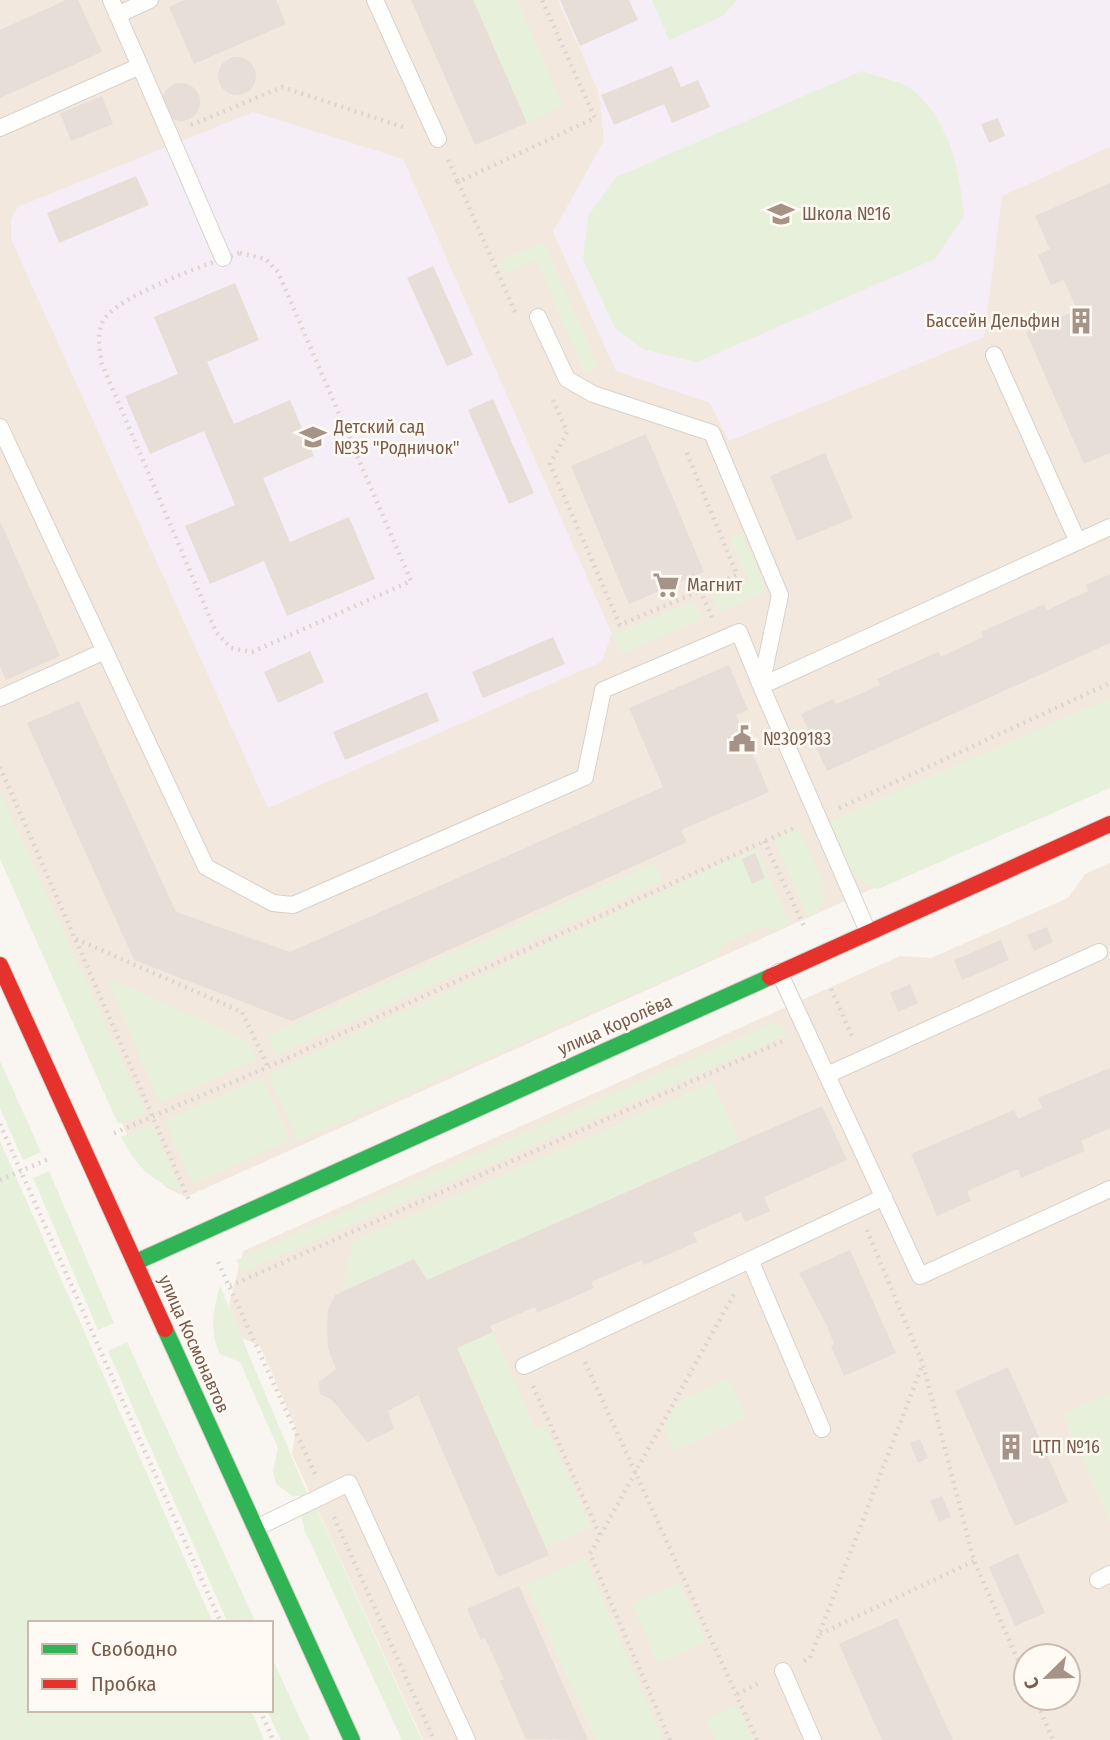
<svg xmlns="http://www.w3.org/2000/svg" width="1110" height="1740" viewBox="0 0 1110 1740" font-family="'Fira Sans Condensed',sans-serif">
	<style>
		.residential { fill: #f2e8de; fill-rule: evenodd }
		.education { fill: #f6eef6 }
		.green { fill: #e7f0db }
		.building { fill: #e6ded7 }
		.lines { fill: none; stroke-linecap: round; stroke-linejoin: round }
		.lane-casing { stroke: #d7d1cb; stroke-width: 18 }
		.fast-casing { stroke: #d9d2cb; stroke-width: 18 }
		.jam-casing { stroke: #d9d2cb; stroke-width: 18 }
		.path { stroke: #dcd5d0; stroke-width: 4.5; stroke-dasharray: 2 5; stroke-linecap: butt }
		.lane { stroke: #fefefd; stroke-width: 16 }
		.fast { stroke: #30b455; stroke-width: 16 }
		.jam { stroke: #e5322d; stroke-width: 16 }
		.labels { text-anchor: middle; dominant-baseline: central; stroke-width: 5; stroke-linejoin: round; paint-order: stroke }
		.poi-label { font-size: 18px; fill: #7a5c4d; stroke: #fffaf3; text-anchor: start }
		.street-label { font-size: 18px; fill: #7a5c4d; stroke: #fffaf3 }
	</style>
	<rect width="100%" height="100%" fill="#f9f5f0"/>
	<path class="residential" d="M0,0H1110V782L186,1197L167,1188L145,1167L134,1150L0,848Z
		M1110,863V1740H423L292,1454L296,1428L260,1346L240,1337L233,1323L229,1305L243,1251L900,956L931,958L1068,898L1085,874ZM1026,1656H1068V1698H1026Z"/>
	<path class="education" d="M558,0H1110V147L1002,196L984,337L729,441L710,403L616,371L553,232L604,141L599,93Z
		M253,112L403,159L612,634L601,662L268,808L11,239V219L18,207Z"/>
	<path class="green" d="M473,0H517L563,106L527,123Z
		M652,0H737L723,16L669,40Z
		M862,71C877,77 902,81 914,91C951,124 959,169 964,216L935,259L697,362L645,350L615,328L583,259L588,216L616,177Z
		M544,242L598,366L585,373L536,260L505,273L499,261Z
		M742,533L765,588L763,593L718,612L712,596L748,580L730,538Z
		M694,600L702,619L621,654L613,635Z
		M1110,698V788L878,889C848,880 841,847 830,821Z
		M0,792L146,1113L118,1124L0,859Z
		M798,829C806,846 834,891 821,907C817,911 812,915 808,918L774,839Z
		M756,848L790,925L775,931L763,926L722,945L718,957L298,1141L268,1074Z
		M654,863L662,882L276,1055L267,1036Z
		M107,978L246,1040L256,1060L160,1103Z
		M773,1023L782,1026L787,1035L243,1272L236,1260Z
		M0,1061L41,1152L23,1160L0,1108Z
		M262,1077L290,1140L193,1184L165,1121Z
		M713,1082L739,1142L427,1280L414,1260L343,1290L352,1242Z
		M152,1124L182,1191C153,1184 134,1163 121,1137Z
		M0,1141L213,1623H30V1710H251L264,1740H0Z
		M49,1171L114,1323L98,1330L33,1178Z
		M220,1286L309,1498L291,1495L276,1484L273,1471L278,1448L240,1362L220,1354C209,1330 213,1311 220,1286Z
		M493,1332L535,1429L545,1425L591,1527L546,1547L457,1348Z
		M127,1342L256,1623H228L108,1351Z
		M728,1378L746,1417L674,1451L663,1429L677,1403Z
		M1110,1394V1523L1063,1414Z
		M314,1503L422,1740H402L305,1531L301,1515Z
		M585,1558L663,1740H596L526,1585Z
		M679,1583L706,1642L658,1663L631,1604Z
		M271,1656L310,1740H281L267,1710H271Z
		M737,1705L753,1740H716L706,1719Z"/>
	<path class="building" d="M66,0H78L102,52L0,98V30Z
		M184,0H276L286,24L194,64L169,7Z
		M411,0H473L527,123L475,145Z
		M560,0H629L638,20L580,46Z
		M218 76a19 19 0 1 1 38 0a19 19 0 1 1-38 0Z
		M672,66L681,87L698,80L710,107L672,123L664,104L614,125L601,95Z
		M162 102a19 19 0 1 1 38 0a19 19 0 1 1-38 0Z
		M102,96L113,124L71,141L60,113Z
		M998,118L1005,136L989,143L981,124Z
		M136,176L149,205L59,243L47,213Z
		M1110,183V453L1084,464L1026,332L1077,310L1064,280L1051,285L1038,255L1050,249L1035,216Z
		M433,266L473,355L447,366L407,278Z
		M235,283L259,340L207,362L234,424L290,400L314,456L263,478L290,542L349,517L375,579L287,616L264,561L210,584L185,526L235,505L204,431L150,454L125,396L178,374L154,317Z
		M493,399L534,493L509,504L468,410Z
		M646,434L704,572L629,604L571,466Z
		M825,453L853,518L797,541L770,476Z
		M0,521L60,656L6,680L0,667Z
		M1110,574V643L827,771L801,714L833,699L836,704L858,695L880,685L877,679L938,652L941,657L983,637L981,632L1044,604L1047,610L1066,601L1088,591L1086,585Z
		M553,637L565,664L483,698L472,672Z
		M310,651L324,682L278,703L264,672Z
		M729,665L748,710L736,715L769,792L681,830L687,842L292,1021L134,960L27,723L79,701L176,912L290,952L663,787L629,708Z
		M427,692L439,721L345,760L333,732Z
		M755,853L765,878L752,884L742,859Z
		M1047,927L1053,942L1034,951L1027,935Z
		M1001,940L1009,960L962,980L954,960Z
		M910,984L918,1003L898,1012L890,993Z
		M1110,1068V1128L1081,1141L1085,1151L1021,1178L1018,1169L967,1191L971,1201L937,1216L911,1154L1014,1110L1018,1119L1042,1108L1038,1098Z
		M822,1106L847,1160L764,1197L770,1211L745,1222L741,1212L693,1233L697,1242L644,1265L642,1260L591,1282L594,1288L537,1313L535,1307L490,1326L493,1332L457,1348L549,1555L498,1577L418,1395L388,1411L394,1429L367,1442L332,1400L320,1394L319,1382L336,1369L328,1348L327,1329L328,1309L335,1295L414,1259L427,1280Z
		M850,1250L896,1353L844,1376L831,1346L834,1344L826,1324L799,1273Z
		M1008,1367L1068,1502L1015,1526L955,1391Z
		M920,1439L928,1458L918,1463L910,1443Z
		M942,1496L951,1517L939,1522L930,1501Z
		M1018,1553L1045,1613L1015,1626L989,1567Z
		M519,1586L588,1740L526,1739L500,1681L504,1679L485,1638L481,1640L467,1609Z
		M897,1618L953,1740H882L839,1644Z"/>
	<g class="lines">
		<g class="lane-casing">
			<path id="lane" d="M375,0L438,139
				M117,15L150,0
				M140,66L223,258
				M0,128L140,66L111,0
				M538,317L567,379L593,394L712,433L780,595L761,686L868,932
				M994,355L1078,542
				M0,427L206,867L273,903L293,905L585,777L603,690L739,632L761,686L1110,527
				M0,698L105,651
				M779,972L920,1276L1110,1189
				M827,1075L1099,952
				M751,1262L822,1429
				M524,1366L884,1197
				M256,1528L349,1483L467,1740
				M1098,1580L1110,1574
				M783,1671L813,1740"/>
		</g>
		<g class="fast-casing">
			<path id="fast" d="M136,1262L770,977
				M165,1329L352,1740"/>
		</g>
		<g class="jam-casing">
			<path id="jam" d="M0,965L165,1329
				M770,977L1110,824"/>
		</g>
		<path class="path" d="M191,125L282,87L406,128
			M448,160L458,182
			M240,253L266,259L278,272L411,581L252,652L231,648L216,632L102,364C100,351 96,334 103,321C116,296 212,262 240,253Z
			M515,312L458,182L595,118L542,0
			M553,400L567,432L550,464L620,625L737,575L685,449
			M700,590L712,618
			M0,767L189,1200
			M839,808L1110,683
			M764,841L804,926
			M76,939L242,1012L268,1067
			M831,989L853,1038
			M0,1124L221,1623
			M114,1133L268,1067L796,827
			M0,1180L51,1158
			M867,1230L923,1364L974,1561L1026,1678
			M218,1262L315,1474
			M230,1286L785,1040
			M585,1362L757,1740
			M533,1386L600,1535
			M334,1517L434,1740
			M820,1634L974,1561
			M804,1661L810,1658L922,1366
			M737,1694L761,1682
			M1035,1698L1053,1740
			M260,1710L273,1740
			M670,1740L590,1554L734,1294"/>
		<use href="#lane" class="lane"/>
		<use href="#fast" class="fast"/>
		<use href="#jam" class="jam"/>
	</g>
	<defs>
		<g id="school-bare" transform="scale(2.1)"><path d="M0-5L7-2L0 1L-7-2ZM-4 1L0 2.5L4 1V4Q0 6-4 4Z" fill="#a69286" stroke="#fffaf3" stroke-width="2.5" paint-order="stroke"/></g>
		<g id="building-bare" transform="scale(2.1)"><path d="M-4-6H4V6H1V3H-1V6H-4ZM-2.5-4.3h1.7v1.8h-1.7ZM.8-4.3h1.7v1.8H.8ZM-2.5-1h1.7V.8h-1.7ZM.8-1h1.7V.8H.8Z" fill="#a69286" stroke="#fffaf3" stroke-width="2.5" paint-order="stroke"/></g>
		<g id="supermarket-bare" transform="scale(2.1)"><path d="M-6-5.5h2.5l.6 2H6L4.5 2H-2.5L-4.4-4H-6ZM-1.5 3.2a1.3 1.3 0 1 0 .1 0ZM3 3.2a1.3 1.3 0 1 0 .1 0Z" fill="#a69286" stroke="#fffaf3" stroke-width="2.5" paint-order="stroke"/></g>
		<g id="civic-bare" transform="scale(2.1)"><path d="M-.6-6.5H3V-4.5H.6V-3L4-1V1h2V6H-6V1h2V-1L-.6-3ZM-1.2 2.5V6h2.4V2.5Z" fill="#a69286" stroke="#fffaf3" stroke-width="2.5" paint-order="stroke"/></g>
	</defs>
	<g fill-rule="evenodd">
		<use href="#school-bare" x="781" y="214"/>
		<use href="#building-bare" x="1081" y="321"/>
		<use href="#school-bare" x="313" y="437"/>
		<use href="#supermarket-bare" x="666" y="585"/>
		<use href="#civic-bare" x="742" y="739"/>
		<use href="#building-bare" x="1011" y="1447"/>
	</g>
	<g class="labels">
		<g class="poi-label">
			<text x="802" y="214">Школа №16</text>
			<text x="1060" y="321" text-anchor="end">Бассейн Дельфин</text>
			<text x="334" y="427">Детский сад<tspan x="334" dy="21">№35 "Родничок"</tspan></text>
			<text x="687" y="585">Магнит</text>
			<text x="763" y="739">№309183</text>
			<text x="1032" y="1447">ЦТП №16</text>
		</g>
		<g class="street-label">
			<text transform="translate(615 1025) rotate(-24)">улица Королёва</text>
			<text transform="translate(194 1344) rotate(66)">улица Космонавтов</text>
		</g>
	</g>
	<rect x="28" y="1621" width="245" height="91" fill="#fffaf3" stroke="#cabbb1" stroke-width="2"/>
	<rect x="42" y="1644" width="35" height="10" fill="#30b455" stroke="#cabbb1" stroke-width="2"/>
	<text x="91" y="1656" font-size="21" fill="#7a5c4d">Свободно</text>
	<rect x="42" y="1679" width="35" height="10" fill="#e5322d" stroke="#cabbb1" stroke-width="2"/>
	<text x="91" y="1691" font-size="21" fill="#7a5c4d">Пробка</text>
	<g transform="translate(1047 1677) rotate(247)"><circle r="33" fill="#fffaf3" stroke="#cabbb1" stroke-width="2"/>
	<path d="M0-5L12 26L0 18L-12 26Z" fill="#a69286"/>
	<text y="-10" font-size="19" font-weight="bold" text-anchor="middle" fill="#7a5c4d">С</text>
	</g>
</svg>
